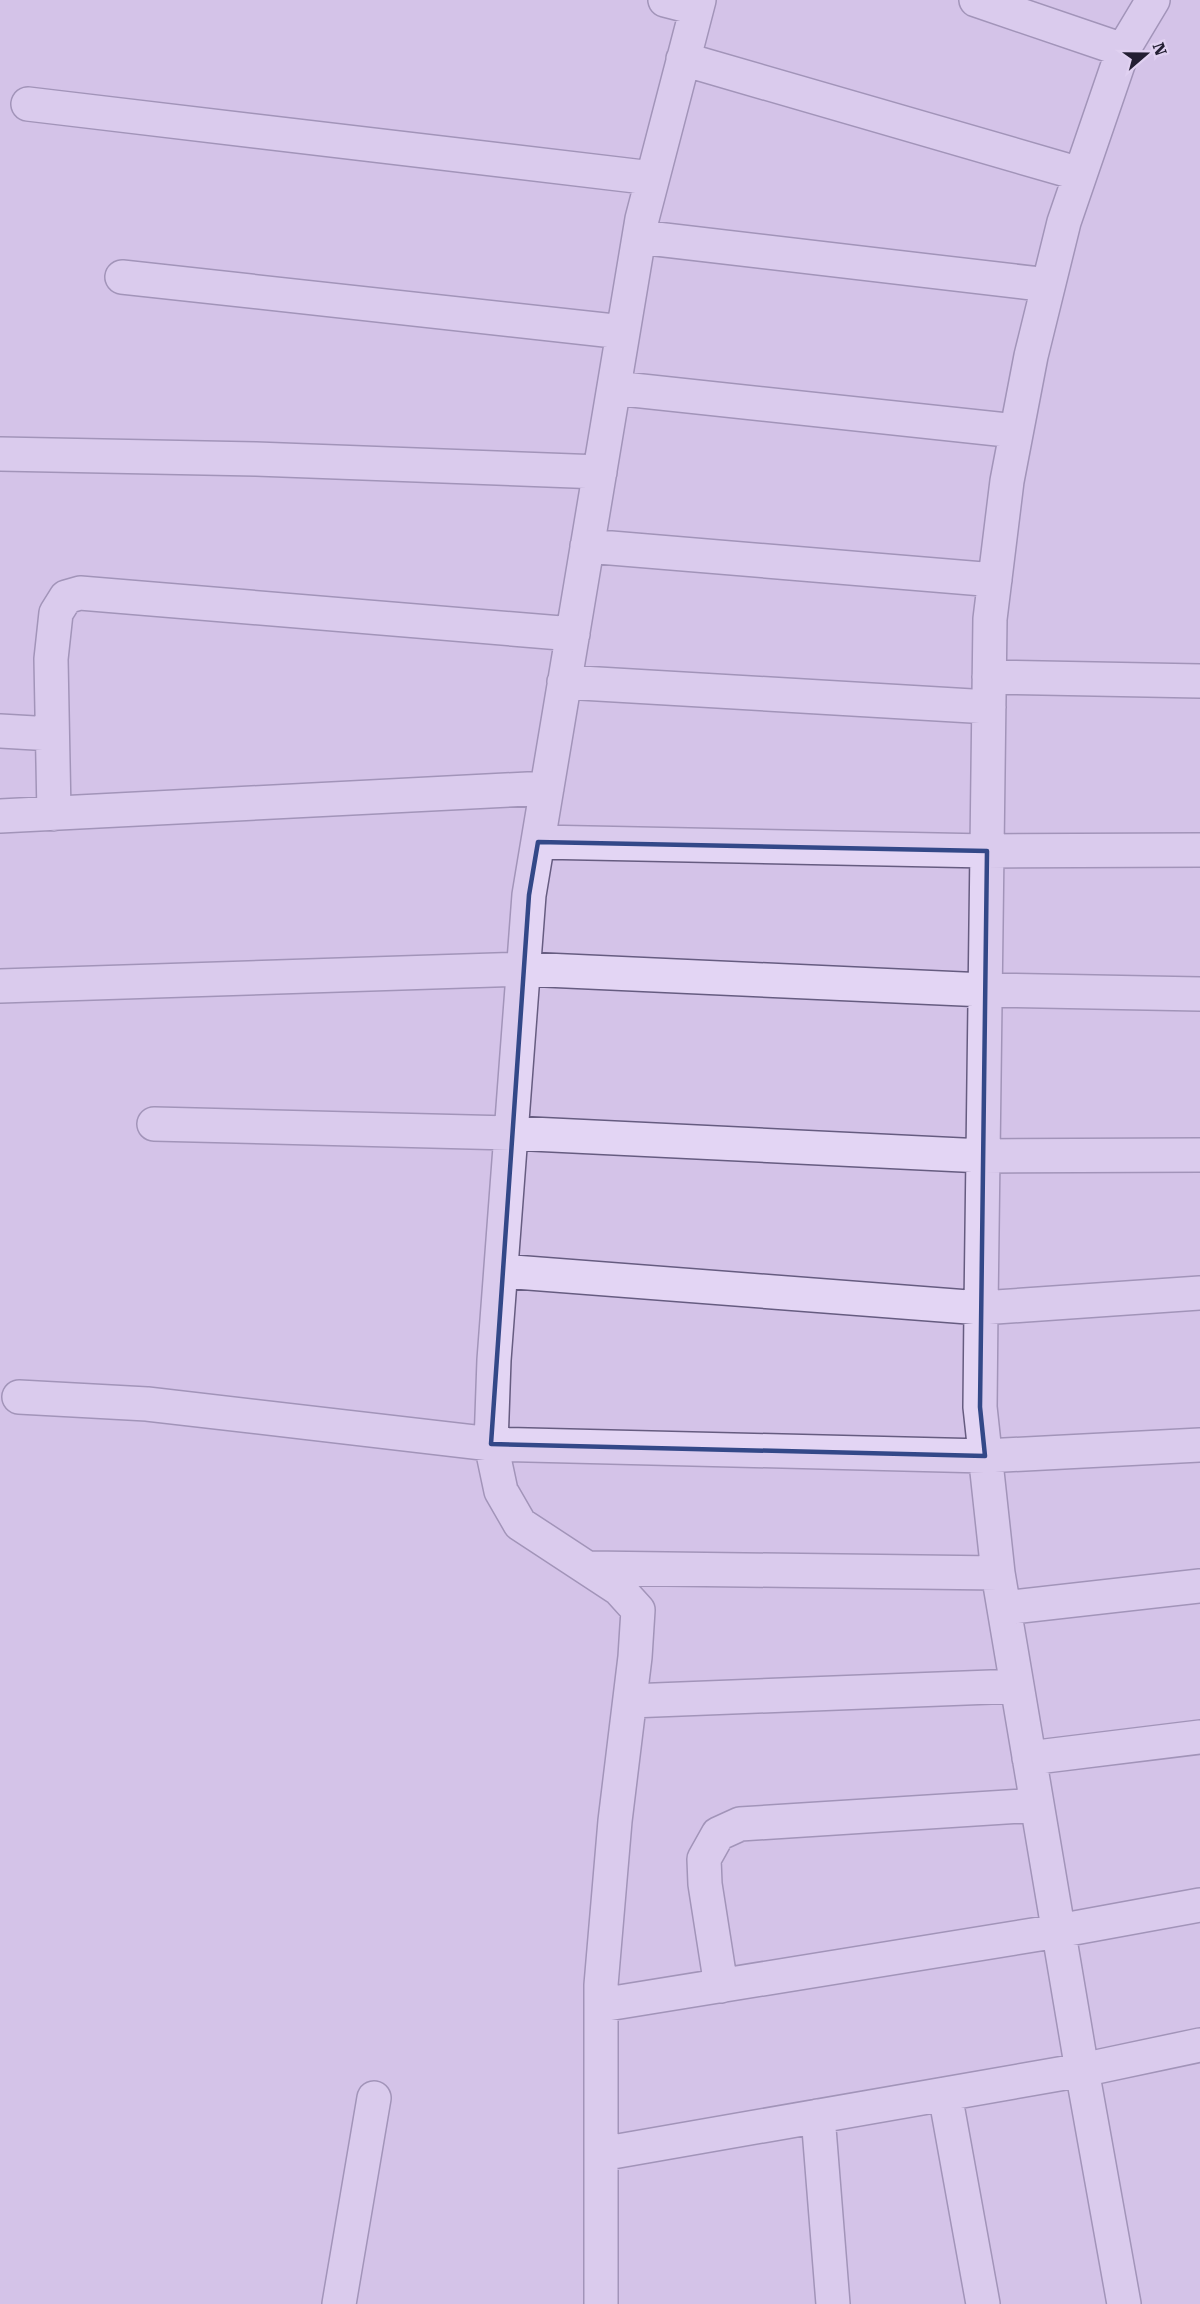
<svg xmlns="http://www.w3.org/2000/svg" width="1200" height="2304" viewBox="0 0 1200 2304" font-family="'Roboto Serif',serif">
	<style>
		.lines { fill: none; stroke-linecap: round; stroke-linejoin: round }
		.street-casing { stroke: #665c80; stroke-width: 36 }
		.street { stroke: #e3d5f4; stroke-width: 33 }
		.marked { fill: none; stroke: #334888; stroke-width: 4.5; stroke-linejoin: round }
	</style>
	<rect width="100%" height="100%" fill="#d4c3e8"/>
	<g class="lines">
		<g class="street-casing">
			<path id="street" d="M665,0L696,8
				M976,0L1123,50
				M683,59L1080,174
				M28,104L652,178
				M639,237L1048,285
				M122,277L623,332
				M614,388L1016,431
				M0,454L256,459L600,472
				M587,546L995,580
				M989,677L1200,681
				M564,682L989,707
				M0,731L52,734
				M54,814L51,659L56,613L66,597L80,593L573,634
				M0,816L547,788
				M538,842L987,851L1200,850
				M0,986L523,969L985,990L1200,994
				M154,1124L511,1133L983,1156L1200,1155
				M501,1271L981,1308L1200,1293
				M19,1397L147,1404L491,1444L985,1456L1200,1445
				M588,1568L998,1573
				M1004,1608L1200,1586
				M630,1701L1017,1686
				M1029,1758L1200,1737
				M721,1986L705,1884L704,1859L718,1834L740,1824L1037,1805
				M601,2005L1058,1931L1200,1905
				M945,2094L983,2304
				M818,2116L833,2304
				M601,2154L1082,2070L1200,2045
				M339,2304L374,2098
				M601,2304V1985L615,1821L635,1657L638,1610L619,1589L520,1524L501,1491L491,1444L494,1360L529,895L642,219L699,0
				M1124,2304L1082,2070L998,1573L980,1407L981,1308L990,619L1007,481L1031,356L1064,222L1123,50L1153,0"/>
		</g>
		<use href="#street" class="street"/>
	</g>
	<path d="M0 0H1200V2304H0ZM538,842L987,851L980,1407L985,1456L491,1444L529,895Z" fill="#d4c3e8" fill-opacity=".55" fill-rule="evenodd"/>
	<path class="marked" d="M538,842L987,851L980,1407L985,1456L491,1444L529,895Z"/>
	<g transform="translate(1146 54) rotate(70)" stroke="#e0d1f1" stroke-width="4.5" paint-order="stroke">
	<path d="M0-4.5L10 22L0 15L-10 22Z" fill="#231e32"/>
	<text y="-9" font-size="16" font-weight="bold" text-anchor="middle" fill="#231e32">N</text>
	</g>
</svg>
